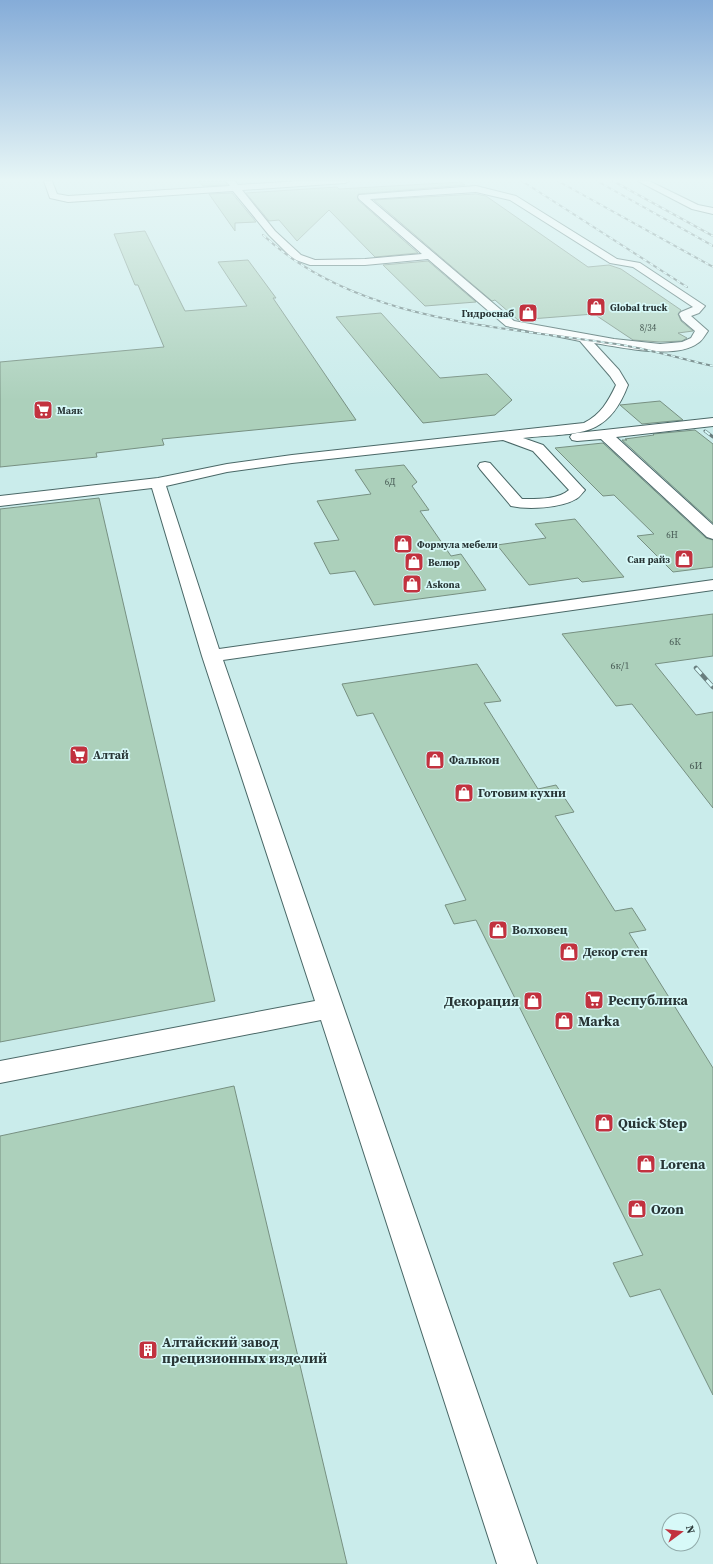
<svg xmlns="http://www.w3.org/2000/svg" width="713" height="1564" viewBox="0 0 713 1564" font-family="'Source Serif 4',serif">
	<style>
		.building { fill: #acd0bb; stroke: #779082 }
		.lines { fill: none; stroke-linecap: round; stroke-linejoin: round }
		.minor-casing { stroke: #4a6867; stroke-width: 2 }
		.minor { fill: #fff; fill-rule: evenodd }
		.rail-far2-casing { stroke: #697e7e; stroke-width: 2 }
		.rail-far1-casing { stroke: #697e7e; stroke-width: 3 }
		.rail-casing { stroke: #697e7e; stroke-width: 4.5 }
		.rail-far2 { stroke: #d7f9f8; stroke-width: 1.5; stroke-dasharray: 4; stroke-linecap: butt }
		.rail-far1 { stroke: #d7f9f8; stroke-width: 2; stroke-dasharray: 6; stroke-linecap: butt }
		.rail { stroke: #d7f9f8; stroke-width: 3; stroke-dasharray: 8; stroke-linecap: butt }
		.labels { text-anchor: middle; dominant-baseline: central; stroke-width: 3.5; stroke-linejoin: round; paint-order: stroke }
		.far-number-label { font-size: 9px; fill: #495c56 }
		.far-poi-label { font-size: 10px; font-weight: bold; fill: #283535; stroke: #d7f9f8; text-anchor: start }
		.number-label { font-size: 10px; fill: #495c56 }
		.poi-label { font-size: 12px; font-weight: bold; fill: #283535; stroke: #d7f9f8; text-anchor: start }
		.near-poi-label { font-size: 14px; font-weight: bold; fill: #283535; stroke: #d7f9f8; text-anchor: start }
	</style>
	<rect width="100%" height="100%" fill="#caeceb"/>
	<path class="building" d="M199,181H225L227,185L203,186Z
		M461,182L465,185L358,194V200L418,253L375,257L329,210L297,241L279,220L269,221L246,193L337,187L339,189Z
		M232,193L256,222L235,223V231L209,194Z
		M476,194L486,196L588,267L609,265L621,269L681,310L678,314L681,321L693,331L678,333L687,338L682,341L660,342L633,340L594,314L518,320L495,300L492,301L374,200Z
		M145,231L185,311L247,306L218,262L248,260L276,298H273L356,420L162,439L164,445L96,453L97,457L0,467V362L164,347L138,285H135L114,234Z
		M428,261L476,302L425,306L383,265Z
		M381,313L440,378L487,374L512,400L495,415L423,423L336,317Z
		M660,401L683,420L642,424L620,405Z
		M695,430L713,444V523L622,440H627L625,439L654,435L653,434Z
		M603,443L706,538L713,540V567L673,572L637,536L654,534L614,495L603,496L555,448Z
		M404,465L417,482L412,486L429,510L420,511L451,556L461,554L486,590L374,605L355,571L330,574L314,543L339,540L317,501L371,494L355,470Z
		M99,498L215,1001L0,1042V509Z
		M575,519L624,577L582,582L578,578L529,585L497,545L546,538L535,524Z
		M713,614V656L655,664L696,715L713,712V808L632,704L616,706L562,634Z
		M477,664L501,701L484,703L538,789L556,785L574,812L555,816L615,911L632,908L646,930L629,933L713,1068V1395L660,1289L630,1297L613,1263L643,1255L476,920L454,924L445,905L466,900L373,713L357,716L342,684Z
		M234,1086L347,1564H0V1136Z"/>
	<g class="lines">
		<g class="minor-casing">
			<path id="minor" d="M44,181H52L57,194L68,196L230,186L226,181H235L238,185L300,181H349L345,183L242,190L275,231L301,255L315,260L365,259L422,254L359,199L358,197L359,195L476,186L516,196L617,259L640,263L705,306L699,313L691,316L708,331C705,335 702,341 698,343C676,360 620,347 594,343L619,370L628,385C607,441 575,432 523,438L543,445L582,487L585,490C582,493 580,497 576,499C561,508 528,510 511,506L480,469L478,466L480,463L485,462L490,463L522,499C535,499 558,500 569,490L533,451L503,440L292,463L227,472L166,486L219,649L713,580V590L223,660L537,1564H497L321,1020L0,1083V1061L315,1001L202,656L152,488L0,506V496L158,478L227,464L292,455L584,423C601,414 608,402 616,385L610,376L580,341L506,326L428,259L365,265H310L293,259L269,235L233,191L68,202L50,198ZM476,192L510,200L610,263L633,267L693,307L681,312L679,314L682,320L695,331L691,338L682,342L660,344L614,339L514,321L370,199Z
				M638,181H649L698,205L713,208V214L692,209Z
				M713,418V426L616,437L713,525V539L707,537L601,439L577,441L572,440L570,437L572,434L577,433Z"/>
		</g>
		<use href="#minor" class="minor"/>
		<g class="rail-far2-casing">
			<path id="rail-far2" d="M522,181L687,287
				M558,181L713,267
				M597,181L713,246
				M613,181L713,236
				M711,181L713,183
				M263,235C357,323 502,326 622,345C652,350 683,359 713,366
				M705,431L707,432"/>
		</g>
		<g class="rail-far1-casing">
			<path id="rail-far1" d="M705,431L713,437"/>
		</g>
		<g class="rail-casing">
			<path id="rail" d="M696,668L713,687"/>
		</g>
		<use href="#rail-far2" class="rail-far2"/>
		<use href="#rail-far1" class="rail-far1"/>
		<use href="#rail" class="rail"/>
	</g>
	<linearGradient id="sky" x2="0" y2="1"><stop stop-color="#85acd8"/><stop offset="0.45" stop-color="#e7f6f6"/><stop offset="1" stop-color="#e7f6f6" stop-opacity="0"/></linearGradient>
	<rect width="713" height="400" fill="url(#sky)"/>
	<defs>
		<g id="shop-square" transform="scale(1)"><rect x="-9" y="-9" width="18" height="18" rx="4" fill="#c2323f" stroke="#d7f9f8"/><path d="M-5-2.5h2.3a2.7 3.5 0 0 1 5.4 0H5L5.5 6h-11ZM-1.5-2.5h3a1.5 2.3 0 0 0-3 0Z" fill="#fff"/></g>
		<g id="supermarket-square" transform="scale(1)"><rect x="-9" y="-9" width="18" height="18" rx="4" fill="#c2323f" stroke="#d7f9f8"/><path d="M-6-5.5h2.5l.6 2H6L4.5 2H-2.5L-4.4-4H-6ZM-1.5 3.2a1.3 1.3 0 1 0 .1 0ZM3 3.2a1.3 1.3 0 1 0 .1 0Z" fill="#fff"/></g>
		<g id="building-square" transform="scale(1)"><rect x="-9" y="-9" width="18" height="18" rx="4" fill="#c2323f" stroke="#d7f9f8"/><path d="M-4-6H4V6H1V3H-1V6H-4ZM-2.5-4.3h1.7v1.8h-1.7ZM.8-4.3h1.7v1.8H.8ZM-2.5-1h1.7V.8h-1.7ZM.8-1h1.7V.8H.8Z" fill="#fff"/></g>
	</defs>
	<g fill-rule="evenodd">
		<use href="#shop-square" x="596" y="307"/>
		<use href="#shop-square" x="528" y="313"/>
		<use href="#supermarket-square" x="43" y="410"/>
		<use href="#shop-square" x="403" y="544"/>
		<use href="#shop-square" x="684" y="559"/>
		<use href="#shop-square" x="414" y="562"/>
		<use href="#shop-square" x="412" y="584"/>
		<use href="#supermarket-square" x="79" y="755"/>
		<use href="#shop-square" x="435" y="760"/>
		<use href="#shop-square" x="464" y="793"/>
		<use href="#shop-square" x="498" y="930"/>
		<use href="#shop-square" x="569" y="952"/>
		<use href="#supermarket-square" x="594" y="1000"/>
		<use href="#shop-square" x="533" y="1001"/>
		<use href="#shop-square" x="564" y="1021"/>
		<use href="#shop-square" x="604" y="1123"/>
		<use href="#shop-square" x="646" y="1164"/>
		<use href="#shop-square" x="637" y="1209"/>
		<use href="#building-square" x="148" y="1350"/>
	</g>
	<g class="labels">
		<g class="far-number-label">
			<text x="648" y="328">8/34</text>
			<text x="390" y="482">6Д</text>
			<text x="672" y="535">6Н</text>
		</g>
		<g class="far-poi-label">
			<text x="610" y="307">Global truck</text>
			<text x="514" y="313" text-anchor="end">Гидроснаб</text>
			<text x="57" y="410">Маяк</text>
			<text x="417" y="544">Формула мебели</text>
			<text x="670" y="559" text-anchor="end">Сан райз</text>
			<text x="428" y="562">Велюр</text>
			<text x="426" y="584">Askona</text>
		</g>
		<g class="number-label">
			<text x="675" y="641">6К</text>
			<text x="620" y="665">6к/1</text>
			<text x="696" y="765">6И</text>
		</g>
		<g class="poi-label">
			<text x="93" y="755">Алтай</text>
			<text x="449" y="760">Фалькон</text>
			<text x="478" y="793">Готовим кухни</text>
			<text x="512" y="930">Волховец</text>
			<text x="583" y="952">Декор стен</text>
		</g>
		<g class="near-poi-label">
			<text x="608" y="1000">Республика</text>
			<text x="519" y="1001" text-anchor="end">Декорация</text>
			<text x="578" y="1021">Marka</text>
			<text x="618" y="1123">Quick Step</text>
			<text x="660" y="1164">Lorena</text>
			<text x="651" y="1209">Ozon</text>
			<text x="162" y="1342">Алтайский завод<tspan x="162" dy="16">прецизионных изделий</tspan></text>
		</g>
	</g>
	<g transform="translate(681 1532) rotate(75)"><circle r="19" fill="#d7f9f8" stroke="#91abaa"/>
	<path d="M0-3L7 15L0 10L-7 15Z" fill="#c2323f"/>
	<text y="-6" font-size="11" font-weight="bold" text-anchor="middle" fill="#283535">N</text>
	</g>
</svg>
